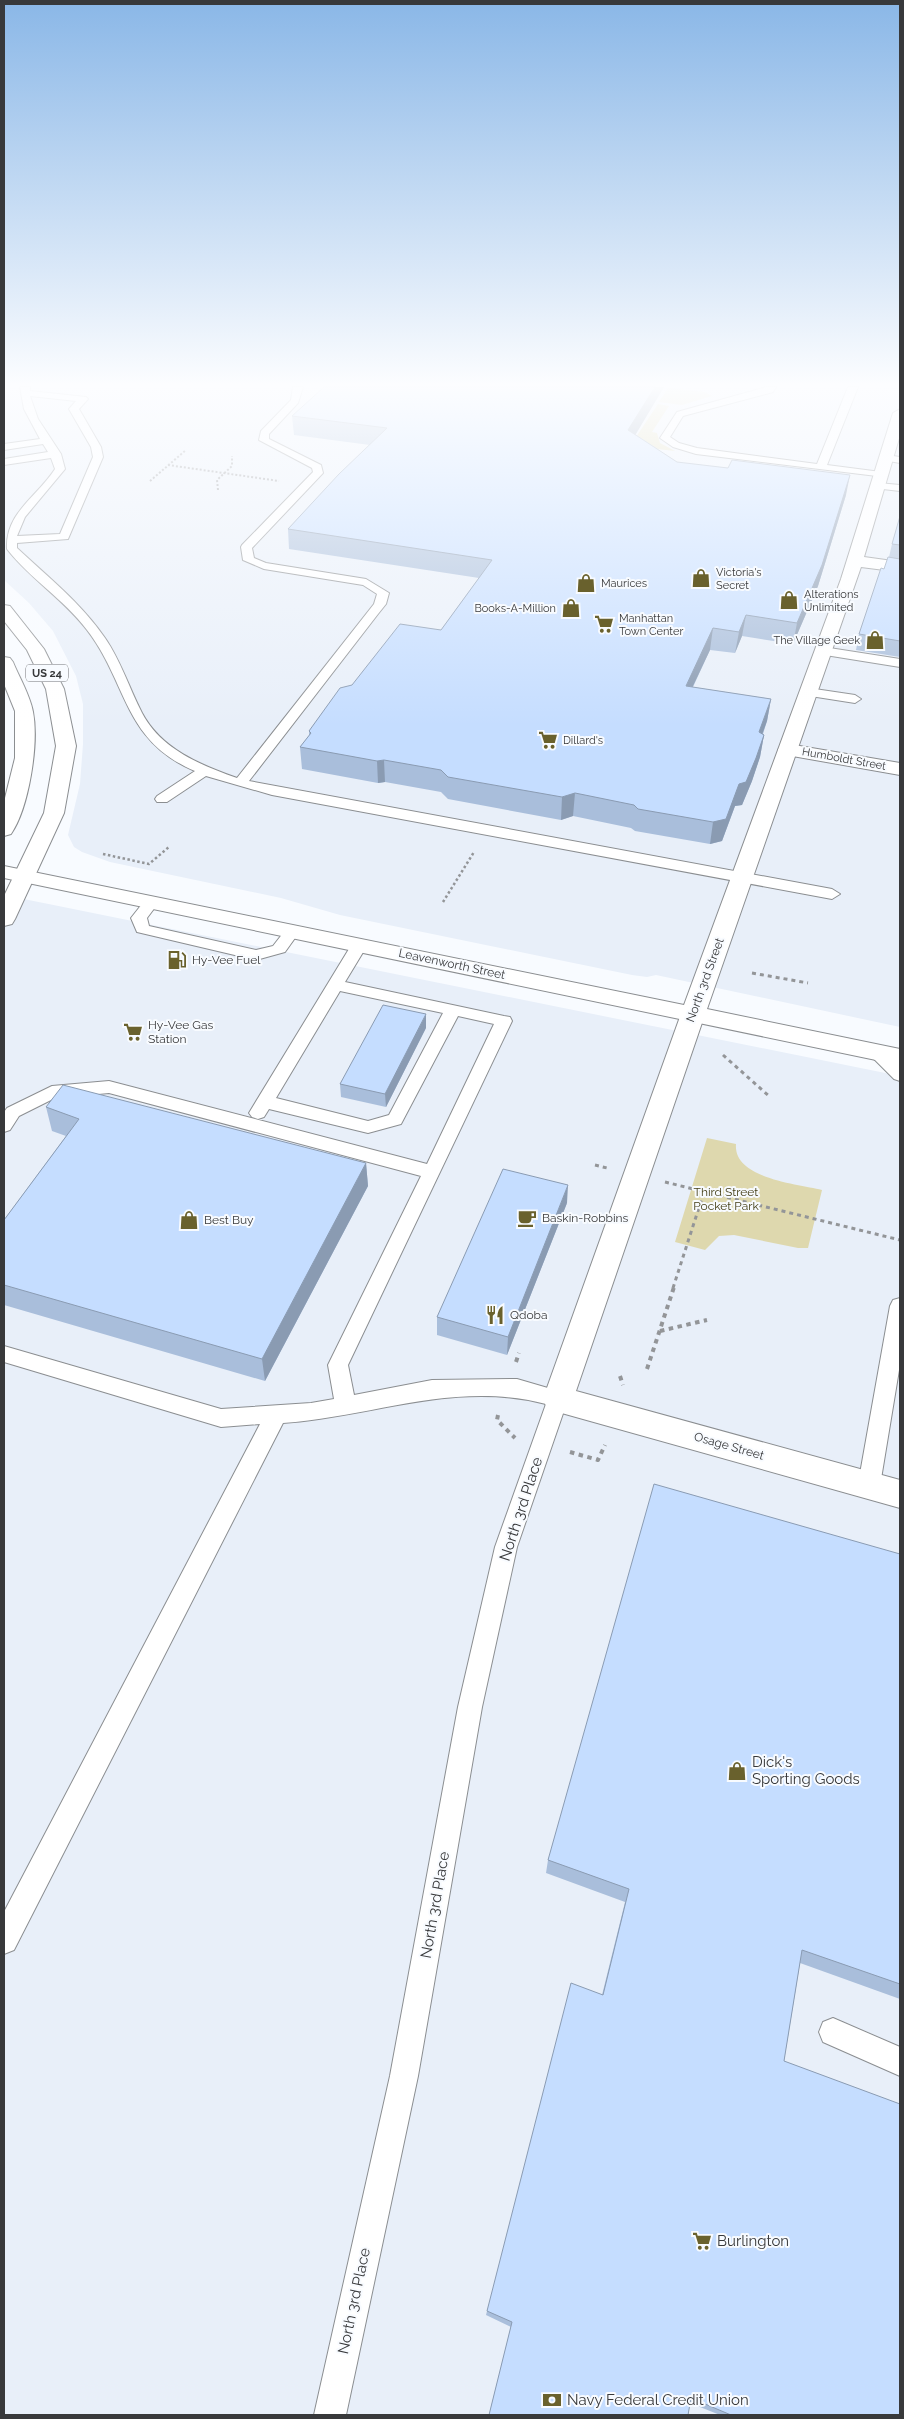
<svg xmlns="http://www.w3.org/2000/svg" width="904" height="2419" viewBox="0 0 904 2419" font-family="Raleway,sans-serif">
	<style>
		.built { fill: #e8eff9 }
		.green { fill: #ded8ae }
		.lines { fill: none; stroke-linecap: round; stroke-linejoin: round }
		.lane-casing { stroke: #8b8e91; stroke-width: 2 }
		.street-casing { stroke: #8b8e91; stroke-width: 2 }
		.secondary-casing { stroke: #8b8e91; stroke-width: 2 }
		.highway-casing { stroke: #8b8e91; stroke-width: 2 }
		.path-far3 { stroke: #939598; stroke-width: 2; stroke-dasharray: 2 2; stroke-linecap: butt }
		.path-far2 { stroke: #939598; stroke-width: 2.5; stroke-dasharray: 2.5 2.5; stroke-linecap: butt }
		.path-far1 { stroke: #939598; stroke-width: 3; stroke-dasharray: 4 4; stroke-linecap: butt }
		.path { stroke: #939598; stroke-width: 4; stroke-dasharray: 4.5 4.5; stroke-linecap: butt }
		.lane { fill: #fff; fill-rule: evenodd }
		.street { fill: #fff; fill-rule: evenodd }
		.secondary { fill: #fff; fill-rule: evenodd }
		.highway { fill: #fff; fill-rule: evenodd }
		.wall { fill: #a9bedb }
		.shaded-wall { fill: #8a9bb2 }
		.building { fill: #c5ddff; stroke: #8a9bb2 }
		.labels { text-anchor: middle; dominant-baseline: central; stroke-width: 4; stroke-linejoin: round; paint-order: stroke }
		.far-poi-label { font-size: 11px; fill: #38393b; stroke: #f8fbff; text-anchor: start }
		.shield { fill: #f8fbff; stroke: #727376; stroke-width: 1 }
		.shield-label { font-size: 11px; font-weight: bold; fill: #38393b }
		.far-street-label { font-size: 11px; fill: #38393b; stroke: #f8fbff }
		.poi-label { font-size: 12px; fill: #38393b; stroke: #f8fbff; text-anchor: start }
		.street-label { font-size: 12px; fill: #38393b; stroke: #f8fbff }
		.park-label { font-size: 12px; fill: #443e16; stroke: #f8fbff }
		.near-street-label { font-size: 15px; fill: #38393b; stroke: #f8fbff }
		.near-poi-label { font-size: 15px; fill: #38393b; stroke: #f8fbff; text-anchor: start }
	</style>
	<rect width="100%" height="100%" fill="#f8fbff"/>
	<path class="built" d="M4,387H900V1027L656,975L647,977L632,975L340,915L281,898L110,862L82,852L74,847L68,835L80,784L83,744V704L76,676L53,631L29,603L4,580Z
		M4,895L900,1076V2415H4Z"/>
	<path class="green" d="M668,388L705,392L712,396L682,405L659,402Z
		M658,404L669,406L652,432L657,433L660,443L675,451L630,446Z
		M707,1138L736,1144C733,1179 798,1184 822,1190L808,1248H798L734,1235L719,1236L705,1250L675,1242Z"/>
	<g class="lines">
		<g class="lane-casing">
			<path id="lane" d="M20,387H30V391L86,397L88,399L79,409L101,447L103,457L68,539L17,543V548C48,577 81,603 105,638C121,661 129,688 142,713C161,749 200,765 237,778L374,604L377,594L363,585L264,569L243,560L241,547L242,545L313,472L312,468L259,440L261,431L291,400L293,387H303L298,403L269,434V439L321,465L323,473L252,548L254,558L266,563L366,579L389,593L386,604L378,614L249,781L832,889L840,894L832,899L272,795L206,776L167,802H157L155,799L157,796L195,771C123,741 128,683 87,630C64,599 29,578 7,549C5,513 37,497 55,469L51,458L4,465V459L48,452L43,444L4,450V444L40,439L24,409ZM30,396L76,401L69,409L91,447L93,457L60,534L17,536L25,517L65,469L61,454L38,419Z
				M767,387H776L773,392L683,416L670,437L679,443L697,448L817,464L848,387H858L827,465L881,472L885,473V477L696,454L673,447L660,438L677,412Z
				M886,455L900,457V463L883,460L881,458Z
				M878,483L900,485V491L874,488V484Z
				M823,647L900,659V667L819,654L817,651L819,648Z
				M808,688L855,695L861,699L855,703L804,695L802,692L804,689Z
				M151,897L159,902L147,918L149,926L256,950L273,946L287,928H297L300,931L285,952L256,960L137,932L131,918L146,899Z
				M360,939L368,944L345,982L504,1016L510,1017L512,1021L348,1365L354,1395L432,1380L517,1379L565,1393L568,1399L517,1547L482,1707L418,2076L346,2415H314L390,2076L458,1707L495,1547L546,1404C455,1380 372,1417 283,1423L14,1950L4,1954V1912L260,1424L221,1427L4,1362V1346L221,1409L311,1403L334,1399L328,1365L421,1176L109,1093L55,1098L19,1116L10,1130L4,1132V1112L7,1108L52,1086L109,1081L427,1164L494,1024L458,1016L401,1124L368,1133L269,1109L264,1117L258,1119L252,1117L249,1113L352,944ZM340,991L443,1013L389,1115L368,1121L276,1098Z
				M878,1047L884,1049L900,1065V1081L894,1079L872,1057L870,1053L872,1049Z
				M900,1298V1364L880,1485L877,1492L869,1495L861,1492L858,1485L890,1306L893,1300Z
				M833,2018L900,2047V2076L823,2042L819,2032L823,2022Z"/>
		</g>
		<g class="street-casing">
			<path id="street" d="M788,744L900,763V775L781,754L778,750L781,746Z
				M693,1006L702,1008L705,1014L576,1391L900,1480V1508L558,1412L547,1408L543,1399L681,1014L684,1008Z"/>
		</g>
		<g class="secondary-casing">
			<path id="secondary" d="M900,409V435L864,557L900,562V572L861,567L707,1009L900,1049V1065L4,878V866L684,1005L841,579L893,413Z"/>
		</g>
		<g class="highway-casing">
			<path id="highway" d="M4,605L10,606L44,649L64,689L76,746L64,813L15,919L12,924L4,926V896L44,813L56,746L46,689L27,650L4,621Z
				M4,657L10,658L13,662C19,677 30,695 33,712C39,743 29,808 11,834L4,836V802L15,758V711L4,684Z"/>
		</g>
		<path class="path-far3" d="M168,465L279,481
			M150,481L186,450
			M218,490L217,480L232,466V456"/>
		<path class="path-far2" d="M103,854L149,864L170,846
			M443,902L474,852"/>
		<path class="path-far1" d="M752,973L808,983
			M723,1055L770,1097
			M595,1165L607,1168
			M665,1182L900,1240
			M673,1288L704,1192"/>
		<path class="path" d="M660,1331L707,1320
			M516,1362L519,1353
			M647,1369L674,1287
			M620,1376L623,1385
			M498,1415L497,1420L515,1438
			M570,1452L598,1460L605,1445"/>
		<use href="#lane" class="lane"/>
		<use href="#street" class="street"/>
		<use href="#secondary" class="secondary"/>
		<use href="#highway" class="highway"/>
	</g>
	<path class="wall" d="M664,387L635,434L677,462L846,495L818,586L793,644L742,636L735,653L710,650L693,687L771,699L767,721L763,734L764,735L760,757L752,781L742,805L735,806L722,841L710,844L635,831L631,828L573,816L561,820L448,799L441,792L385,782L378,783L302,769L300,747L309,736V731L352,685L441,630L479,578L289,549L288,529L370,445L294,435L292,416Z
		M900,516V657L856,650L859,634L889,557L892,544Z
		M426,1028L386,1107L341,1097L340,1084Z
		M46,1107L366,1163L368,1186L265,1381L4,1305V1220L66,1136L52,1131Z
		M567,1203L507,1355L437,1335V1317Z
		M900,1554V1999L800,1963L784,2061L900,2415H720L690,2403L688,2415H489L511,2327L486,2315L487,2311L602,1995L625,1902L546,1873L548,1860Z"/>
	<path class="shaded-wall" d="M655,387H664L627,449L628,430Z
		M850,475L846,495L818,586L793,644L797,623Z
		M746,615L742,636L735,653L739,632Z
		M713,628L710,650L683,707L686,686Z
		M771,699L767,721L755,754L759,732Z
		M764,735L760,757L752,781L742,805L735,806L722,841L710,844L713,822L739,784Z
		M384,760L385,782L378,783L377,761Z
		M575,793L573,816L561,820L562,797Z
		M426,1014V1028L386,1107L385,1094Z
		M366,1163L368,1186L265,1381L262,1359Z
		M568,1185L567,1203L507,1355L508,1337Z"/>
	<path class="building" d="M324,387H655L628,430L677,462L728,468L732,460L850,475L822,565L797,623L746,615L739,632L713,628L686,686L771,699L759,732L764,735L756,758L746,782L739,784L726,819L713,822L638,809L634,805L575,793L562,797L448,777L441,770L384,760L377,761L300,747L311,733L309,731L340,688L352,685L400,624L441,630L492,560L288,529L339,474L387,428L292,416Z
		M900,516V545L892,544Z
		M888,557L900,559V641L859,634L881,568L884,569Z
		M383,1005L426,1014L385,1094L340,1084Z
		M63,1085L366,1163L262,1359L4,1285V1220L79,1119L46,1107Z
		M503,1169L568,1185L508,1337L437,1317Z
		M654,1484L900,1554V1984L802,1950L784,2061L900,2104V2415H731L691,2398L688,2415H489L512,2322L487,2311L571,1983L603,1995L629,1889L548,1860Z"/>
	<linearGradient id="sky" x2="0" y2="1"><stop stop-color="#8ab7e7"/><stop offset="0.53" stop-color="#fcfdff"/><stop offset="1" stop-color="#fcfdff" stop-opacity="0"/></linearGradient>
	<rect width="904" height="726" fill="url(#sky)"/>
	<defs>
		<g id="shop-bare" transform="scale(1.5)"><path d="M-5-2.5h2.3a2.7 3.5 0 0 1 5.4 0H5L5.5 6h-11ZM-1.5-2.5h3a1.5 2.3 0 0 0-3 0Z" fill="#69612d" stroke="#f8fbff" stroke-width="2.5" paint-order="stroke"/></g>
		<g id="supermarket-bare" transform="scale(1.5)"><path d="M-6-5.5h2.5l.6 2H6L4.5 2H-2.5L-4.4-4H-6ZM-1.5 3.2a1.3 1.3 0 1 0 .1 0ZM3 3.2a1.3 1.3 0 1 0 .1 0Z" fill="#69612d" stroke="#f8fbff" stroke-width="2.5" paint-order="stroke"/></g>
		<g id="fuel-bare" transform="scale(1.5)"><path d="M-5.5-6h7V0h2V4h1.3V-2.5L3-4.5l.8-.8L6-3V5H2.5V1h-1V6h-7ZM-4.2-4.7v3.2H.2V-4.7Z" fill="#69612d" stroke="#f8fbff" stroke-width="2.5" paint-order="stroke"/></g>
		<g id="cafe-bare" transform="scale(1.5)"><path d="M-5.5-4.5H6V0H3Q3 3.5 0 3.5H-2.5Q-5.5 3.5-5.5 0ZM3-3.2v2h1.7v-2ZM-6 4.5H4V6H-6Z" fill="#69612d" stroke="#f8fbff" stroke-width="2.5" paint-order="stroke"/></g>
		<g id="restaurant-bare" transform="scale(1.5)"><path d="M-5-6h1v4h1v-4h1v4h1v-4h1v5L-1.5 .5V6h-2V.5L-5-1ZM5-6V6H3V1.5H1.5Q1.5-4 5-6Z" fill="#69612d" stroke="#f8fbff" stroke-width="2.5" paint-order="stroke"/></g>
		<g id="bank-bare" transform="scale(1.5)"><path d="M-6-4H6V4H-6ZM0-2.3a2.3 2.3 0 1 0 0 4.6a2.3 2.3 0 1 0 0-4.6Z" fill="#69612d" stroke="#f8fbff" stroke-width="2.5" paint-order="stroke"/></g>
	</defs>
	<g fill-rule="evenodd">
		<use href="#shop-bare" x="701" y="578"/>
		<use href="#shop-bare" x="586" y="583"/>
		<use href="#shop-bare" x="789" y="600"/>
		<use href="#shop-bare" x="571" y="608"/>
		<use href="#supermarket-bare" x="604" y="624"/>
		<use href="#shop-bare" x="875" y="640"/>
		<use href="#supermarket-bare" x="548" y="740"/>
		<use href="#fuel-bare" x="177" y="960"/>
		<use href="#supermarket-bare" x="133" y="1032"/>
		<use href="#cafe-bare" x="527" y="1218"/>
		<use href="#shop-bare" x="189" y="1220"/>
		<use href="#restaurant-bare" x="495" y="1315"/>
		<use href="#shop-bare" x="737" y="1771"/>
		<use href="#supermarket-bare" x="702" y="2241"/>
		<use href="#bank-bare" x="552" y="2400"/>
	</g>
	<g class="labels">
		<g class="far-poi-label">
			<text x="716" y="572">Victoria's<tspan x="716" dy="13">Secret</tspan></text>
			<text x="601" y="583">Maurices</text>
			<text x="804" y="594">Alterations<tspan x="804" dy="13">Unlimited</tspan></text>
			<text x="556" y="608" text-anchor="end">Books-A-Million</text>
			<text x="619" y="618">Manhattan<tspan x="619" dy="13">Town Center</tspan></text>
			<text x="860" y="640" text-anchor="end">The Village Geek</text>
			<text x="563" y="740">Dillard's</text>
		</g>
		<rect class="shield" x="26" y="664.5" width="42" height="17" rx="4"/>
		<g class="shield-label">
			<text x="47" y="673">US 24</text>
		</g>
		<g class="far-street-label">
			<text transform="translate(844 759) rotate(10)">Humboldt Street</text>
		</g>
		<g class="poi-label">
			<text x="192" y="960">Hy-Vee Fuel</text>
			<text x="148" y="1025">Hy-Vee Gas<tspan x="148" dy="14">Station</tspan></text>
			<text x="542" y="1218">Baskin-Robbins</text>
			<text x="204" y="1220">Best Buy</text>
			<text x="510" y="1315">Qdoba</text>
		</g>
		<g class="street-label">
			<text transform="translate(452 964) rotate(12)">Leavenworth Street</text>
			<text transform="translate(705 980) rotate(-70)">North 3rd Street</text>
			<text transform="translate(729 1446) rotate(16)">Osage Street</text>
		</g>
		<g class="park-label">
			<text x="726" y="1192">Third Street<tspan x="726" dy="14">Pocket Park</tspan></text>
		</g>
		<g class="near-street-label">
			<text transform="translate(521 1509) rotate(-72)">North 3rd Place</text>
			<text transform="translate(435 1905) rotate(-80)">North 3rd Place</text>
			<text transform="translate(354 2301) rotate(-78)">North 3rd Place</text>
		</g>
		<g class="near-poi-label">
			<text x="752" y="1762">Dick's<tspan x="752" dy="17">Sporting Goods</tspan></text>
			<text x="717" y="2241">Burlington</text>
			<text x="567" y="2400">Navy Federal Credit Union</text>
		</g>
	</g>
	<rect width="904" height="2419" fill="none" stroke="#38393b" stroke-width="10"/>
</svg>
